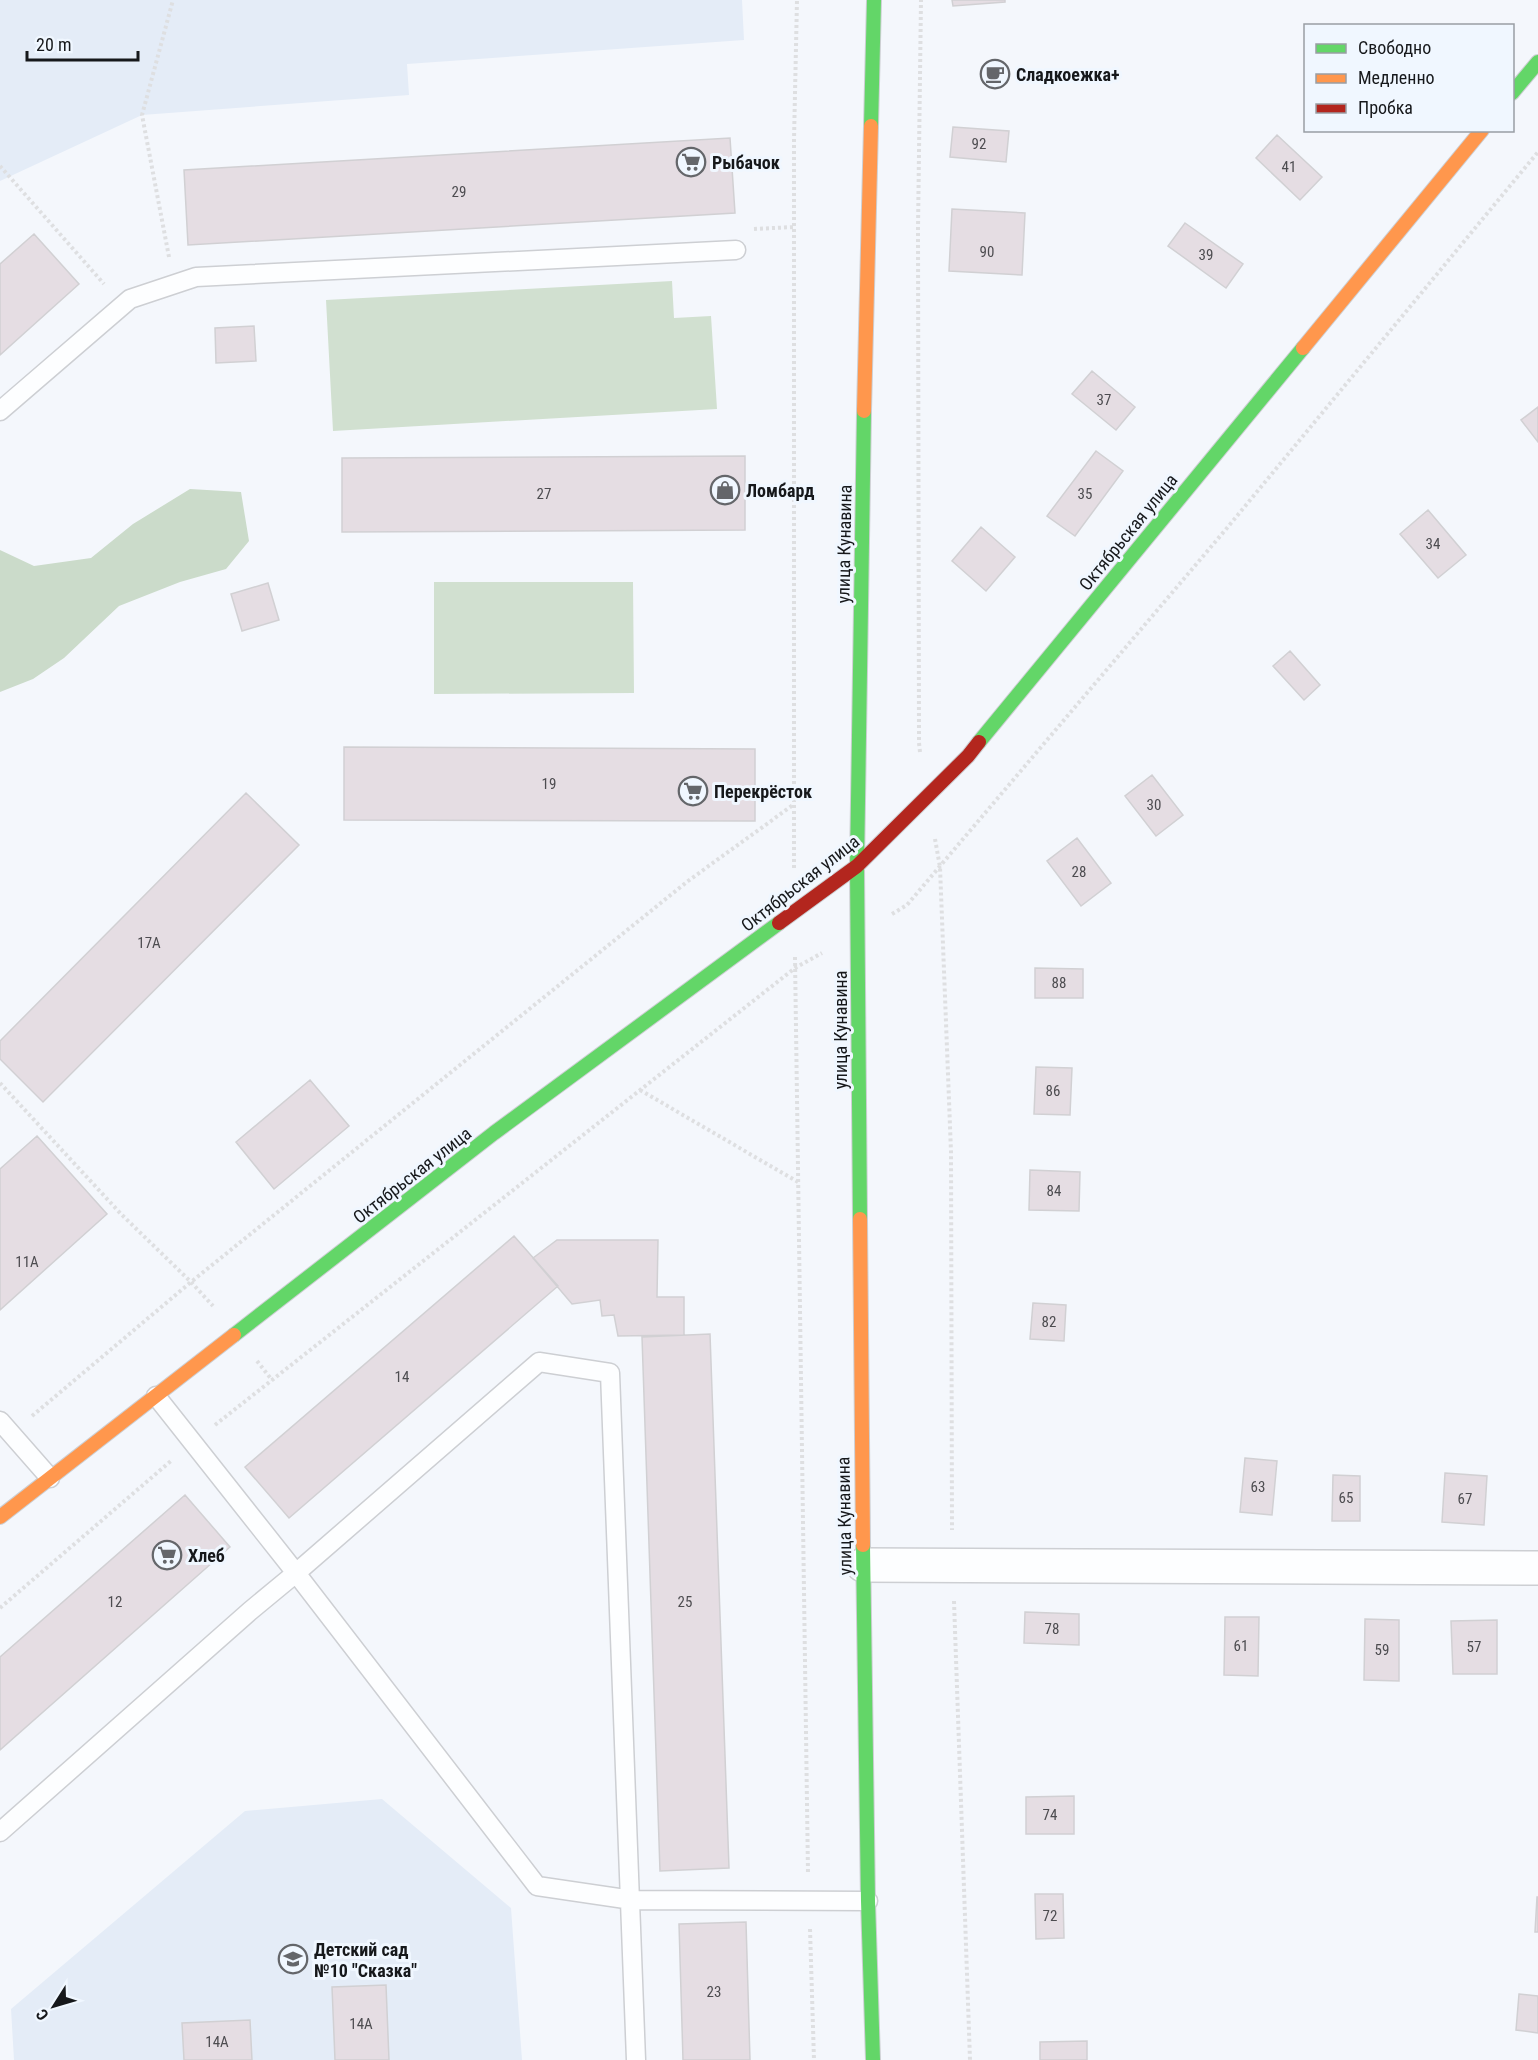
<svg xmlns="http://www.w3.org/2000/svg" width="1538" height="2060" viewBox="0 0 1538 2060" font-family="'Roboto Condensed',sans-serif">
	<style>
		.built { fill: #e4ecf7 }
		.green { fill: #d1e0d0 }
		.forest { fill: #cbdbca }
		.building { fill: #e5dde3; stroke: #d1d0d3; stroke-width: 1.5 }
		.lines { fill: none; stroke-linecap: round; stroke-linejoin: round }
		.lane-casing { stroke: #cdcfd3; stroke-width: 21 }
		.street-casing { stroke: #cdcfd3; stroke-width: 36 }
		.fast-casing { stroke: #cdcfd3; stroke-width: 16 }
		.slow-casing { stroke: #cdcfd3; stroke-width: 16 }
		.jam-casing { stroke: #cdcfd3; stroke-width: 16 }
		.path { stroke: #dedfe1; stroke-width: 4; stroke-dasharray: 3 3; stroke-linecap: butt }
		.lane { stroke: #fdfeff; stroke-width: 18 }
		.street { stroke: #fdfeff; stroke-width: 33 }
		.fast { stroke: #63d668; stroke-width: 14 }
		.slow { stroke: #ff974d; stroke-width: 14 }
		.jam { stroke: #b3261e; stroke-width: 14 }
		.labels { text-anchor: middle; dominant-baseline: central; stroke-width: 6; stroke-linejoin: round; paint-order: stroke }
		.number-label { font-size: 15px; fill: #4d4c50 }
		.poi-label { font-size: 18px; font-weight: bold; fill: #16181b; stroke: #f0f7ff; text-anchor: start }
		.street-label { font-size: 18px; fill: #16181b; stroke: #f0f7ff }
	</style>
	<rect width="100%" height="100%" fill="#f4f7fc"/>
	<path class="built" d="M0,0H742L744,40L407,64L409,95L142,115L0,181Z
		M382,1799L511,1908L522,2060H14L11,2009L245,1811Z"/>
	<path class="green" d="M672,281L674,318L711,316L717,409L333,431L326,300Z
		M434,582H633L634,693L434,694Z"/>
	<path class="forest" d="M190,489L241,492L249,541L226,569L180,582L119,606L64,658L33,679L0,692V550L34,566L91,558L133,524Z"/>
	<path class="building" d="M952,0H1005V2L953,6Z
		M953,127L1009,131L1006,162L950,157Z
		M1277,135L1322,177L1300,200L1256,158Z
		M730,138L735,213L188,245L184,170Z
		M952,209L1025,213L1022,275L949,271Z
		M1185,223L1243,264L1226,288L1168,246Z
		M34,234L79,284L0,355V264Z
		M254,326L256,361L216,363L215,328Z
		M1092,371L1135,407L1116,430L1072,394Z
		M1538,407V442L1521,420Z
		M1096,451L1123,471L1075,536L1047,516Z
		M745,456V530L342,532V458Z
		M1428,510L1466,555L1438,578L1400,534Z
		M981,527L1015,557L986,591L952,561Z
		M268,583L279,620L242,631L231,594Z
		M1290,651L1320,685L1304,700L1273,666Z
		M344,747L755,749V821L344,820Z
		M1152,775L1183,815L1156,836L1125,796Z
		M246,793L299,845L43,1102L0,1059V1041Z
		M1077,838L1111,883L1081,906L1047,861Z
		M1035,968L1083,969V998H1035Z
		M1036,1067L1072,1068L1070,1115L1034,1114Z
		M310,1080L349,1126L274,1189L236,1142Z
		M37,1136L107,1214L0,1310V1169Z
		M1030,1170L1080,1172L1079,1211L1029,1210Z
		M514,1236L558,1286L289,1518L245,1467Z
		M557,1240H658L657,1297H684V1335L618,1336L614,1315L602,1316L600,1300L572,1304L533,1258Z
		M1033,1303L1066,1305L1064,1341L1030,1339Z
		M710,1334L729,1868L660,1871L642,1337Z
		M1245,1458L1277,1461L1272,1515L1240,1512Z
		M1445,1473L1487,1476L1484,1525L1442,1522Z
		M1333,1475L1360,1476V1521H1332Z
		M185,1495L230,1547L0,1750V1657Z
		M1025,1612L1079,1614V1645L1024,1643Z
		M1225,1617H1259L1258,1676L1224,1675Z
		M1365,1619L1399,1620V1681L1364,1680Z
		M1497,1620V1674H1453L1451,1621Z
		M1074,1796V1834H1026V1797Z
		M1035,1894H1063L1064,1938L1036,1939Z
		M1537,1897H1538V1932H1535Z
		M746,1922L750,2060H683L679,1924Z
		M386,1985L389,2060H335L332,1987Z
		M1519,1994L1538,1996V2033L1516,2030Z
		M250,2020L252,2060H184L182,2023Z
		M1087,2041V2060H1040V2042Z"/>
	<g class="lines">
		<g class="lane-casing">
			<path id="lane" d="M0,411L130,299L196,277L736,250
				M156,1396L296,1573L537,1886L632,1900L868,1901
				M0,1421L50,1478
				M0,1832L250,1611L296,1573L539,1362L610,1373L636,2060"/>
		</g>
		<g class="street-casing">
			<path id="street" d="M863,1565L1538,1568"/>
		</g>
		<g class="fast-casing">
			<path id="fast" d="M1512,93L1538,62
				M871,126L874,0
				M979,742L1303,348
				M860,1219L857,866L864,411
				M234,1335L494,1133L779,923
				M863,1545L868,1901L873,2060"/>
		</g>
		<g class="slow-casing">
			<path id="slow" d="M1303,348L1482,130
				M864,411L871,126
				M860,1219L863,1545
				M0,1517L234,1335"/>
		</g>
		<g class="jam-casing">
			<path id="jam" d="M779,923L857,866L968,756L979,742"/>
		</g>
		<path class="path" d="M0,166L104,284
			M754,229L794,227
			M169,257L142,115L173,0
			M920,752L919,743L918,229L921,0
			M935,839L940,867L951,1152L952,1530
			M794,868V140L797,0
			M892,914L907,905L1227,528L1538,152
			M795,957L808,1873
			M0,1083L121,1214L191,1282L213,1306
			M640,1090L798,1182
			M257,1361L272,1380
			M32,1416L191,1282L688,881L793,805
			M215,1425L795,968L822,953
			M954,1601L970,2060
			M0,1608L172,1460
			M810,1929L814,2060"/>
		<use href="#lane" class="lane"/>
		<use href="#street" class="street"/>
		<use href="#fast" class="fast"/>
		<use href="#slow" class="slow"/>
		<use href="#jam" class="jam"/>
	</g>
	<defs>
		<g id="cafe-ring" transform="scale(1.5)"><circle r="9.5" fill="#f0f7ff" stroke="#64666a" stroke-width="1.5"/><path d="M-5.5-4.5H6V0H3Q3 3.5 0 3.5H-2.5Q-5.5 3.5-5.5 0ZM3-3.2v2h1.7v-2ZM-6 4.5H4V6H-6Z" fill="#64666a"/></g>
		<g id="supermarket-ring" transform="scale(1.5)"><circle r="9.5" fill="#f0f7ff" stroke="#64666a" stroke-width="1.5"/><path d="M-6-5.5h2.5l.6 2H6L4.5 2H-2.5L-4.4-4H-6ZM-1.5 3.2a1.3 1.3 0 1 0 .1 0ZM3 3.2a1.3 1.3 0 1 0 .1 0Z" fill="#64666a"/></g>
		<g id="shop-ring" transform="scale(1.5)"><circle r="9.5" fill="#f0f7ff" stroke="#64666a" stroke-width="1.5"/><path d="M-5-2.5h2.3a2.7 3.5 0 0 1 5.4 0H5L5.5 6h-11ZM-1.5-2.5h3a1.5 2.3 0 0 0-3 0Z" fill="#64666a"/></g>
		<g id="school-ring" transform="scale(1.5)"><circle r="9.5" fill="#f0f7ff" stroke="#64666a" stroke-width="1.5"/><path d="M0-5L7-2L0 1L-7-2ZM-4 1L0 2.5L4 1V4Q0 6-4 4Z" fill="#64666a"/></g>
	</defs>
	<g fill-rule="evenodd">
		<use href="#cafe-ring" x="995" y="74"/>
		<use href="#supermarket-ring" x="691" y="162"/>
		<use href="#shop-ring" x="725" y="490"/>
		<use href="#supermarket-ring" x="693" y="791"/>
		<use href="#supermarket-ring" x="167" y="1555"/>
		<use href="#school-ring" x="293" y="1959"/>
	</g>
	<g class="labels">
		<g class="number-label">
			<text x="979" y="144">92</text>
			<text x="1289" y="167">41</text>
			<text x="459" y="192">29</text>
			<text x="987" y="252">90</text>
			<text x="1206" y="255">39</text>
			<text x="1104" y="400">37</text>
			<text x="544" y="494">27</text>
			<text x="1085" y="494">35</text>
			<text x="1433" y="544">34</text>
			<text x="549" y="784">19</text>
			<text x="1154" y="805">30</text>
			<text x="1079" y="872">28</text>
			<text x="149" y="943">17А</text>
			<text x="1059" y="983">88</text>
			<text x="1053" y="1091">86</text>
			<text x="1054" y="1191">84</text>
			<text x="27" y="1262">11А</text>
			<text x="1049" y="1322">82</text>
			<text x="402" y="1377">14</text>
			<text x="1258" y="1487">63</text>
			<text x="1346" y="1498">65</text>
			<text x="1465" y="1499">67</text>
			<text x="115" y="1602">12</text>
			<text x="685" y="1602">25</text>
			<text x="1052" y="1629">78</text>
			<text x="1241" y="1646">61</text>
			<text x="1474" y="1647">57</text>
			<text x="1382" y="1650">59</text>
			<text x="1050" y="1815">74</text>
			<text x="1050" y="1916">72</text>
			<text x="714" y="1992">23</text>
			<text x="361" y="2024">14А</text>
			<text x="217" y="2042">14А</text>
		</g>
		<g class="poi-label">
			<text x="1016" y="74">Сладкоежка+</text>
			<text x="712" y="162">Рыбачок</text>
			<text x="746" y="490">Ломбард</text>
			<text x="714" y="791">Перекрёсток</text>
			<text x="188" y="1555">Хлеб</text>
			<text x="314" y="1949">Детский сад<tspan x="314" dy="21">№10 "Сказка"</tspan></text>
		</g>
		<g class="street-label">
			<text transform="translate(1128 532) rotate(-51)">Октябрьская улица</text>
			<text transform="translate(844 544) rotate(-89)">улица Кунавина</text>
			<text transform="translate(800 883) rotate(-38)">Октябрьская улица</text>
			<text transform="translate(840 1030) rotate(-90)">улица Кунавина</text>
			<text transform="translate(412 1175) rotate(-38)">Октябрьская улица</text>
			<text transform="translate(844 1516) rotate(-91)">улица Кунавина</text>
		</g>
	</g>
	<rect x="1304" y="24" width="210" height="108" fill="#f0f7ff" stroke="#999ea4" stroke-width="1.5"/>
	<rect x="1316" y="44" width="30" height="9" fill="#63d668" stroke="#999ea4" stroke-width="1.5"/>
	<text x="1358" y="54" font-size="18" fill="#16181b">Свободно</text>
	<rect x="1316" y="74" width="30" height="9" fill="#ff974d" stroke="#999ea4" stroke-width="1.5"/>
	<text x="1358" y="84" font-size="18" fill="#16181b">Медленно</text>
	<rect x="1316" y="104" width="30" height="9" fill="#b3261e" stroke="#999ea4" stroke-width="1.5"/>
	<text x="1358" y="114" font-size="18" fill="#16181b">Пробка</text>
	<g transform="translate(54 2006) rotate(233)" stroke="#f0f7ff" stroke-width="4.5" paint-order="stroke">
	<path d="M0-4.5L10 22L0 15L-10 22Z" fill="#16181b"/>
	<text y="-9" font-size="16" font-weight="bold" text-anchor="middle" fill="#16181b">С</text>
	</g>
	<path d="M27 51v9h111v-9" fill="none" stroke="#16181b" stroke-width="3"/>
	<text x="36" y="51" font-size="18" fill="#16181b" stroke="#f0f7ff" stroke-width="4.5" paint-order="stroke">20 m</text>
</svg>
